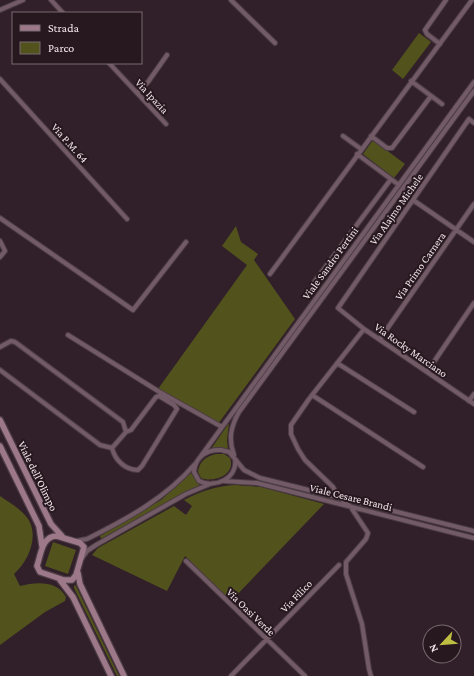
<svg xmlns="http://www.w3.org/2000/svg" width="474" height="676" font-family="'Crimson Pro',serif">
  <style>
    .green { fill: #52521d }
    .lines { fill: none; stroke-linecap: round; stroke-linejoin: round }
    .street-casing { stroke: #4c3c44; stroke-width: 6 }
    .secondary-casing { stroke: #4c3c44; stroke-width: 8 }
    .street { stroke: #725b66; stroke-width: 4 }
    .secondary { stroke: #9c7889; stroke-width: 5.5 }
    .labels { text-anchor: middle; stroke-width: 4; stroke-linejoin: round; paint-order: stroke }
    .street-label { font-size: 11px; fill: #f2e6eb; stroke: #27171f }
  </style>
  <rect width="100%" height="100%" fill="#312029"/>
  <!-- green -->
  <path class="green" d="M419 33 431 42 403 79 392 70Z
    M373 140 405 164 394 178 363 154Z
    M236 226 241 242 258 254 254 260 295 319 218 424 158 389 247 265 222 246Z
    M229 423 227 440 228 449H211Z
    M216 454H224L230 458C236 475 214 483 201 478L198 472C199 462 206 456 216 454Z
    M191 473 200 485 101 539 100 536 161 500Z
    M235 485 261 487 324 504 231 601 185 556 167 591 92 555 98 548 174 506 186 515 192 506 184 500C201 491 217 486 235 485Z
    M0 496C7 501 16 506 23 513 42 530 30 560 14 574L20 586C36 582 57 580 66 597L65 601 45 612 0 645Z
    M53 542 76 550 68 574 45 566Z
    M74 585 76 586 119 676H117L74 588Z"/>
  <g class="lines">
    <defs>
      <path id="street" d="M51 0 63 13
        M231 0 275 43
        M0 10 23 0
        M440 44 427 34 425 30 446 0
        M109 63 166 124
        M0 79 127 219
        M411 81 442 104
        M137 93 148 82 167 55
        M474 123 469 119 338 308 364 329 474 404
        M343 136 361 149
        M371 136 387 148H392L431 96
        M357 154 399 185
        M413 200 474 242
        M0 218 133 310 186 242
        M0 241 5 251 0 257
        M270 274 472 0
        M312 285 391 179
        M364 329 309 399 291 425V434L298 449 305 460 333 487 338 497 350 506 368 533 366 539 346 562V574L362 624 369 669 371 676
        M68 335 158 391 222 427
        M380 339 474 204
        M0 347 11 341 15 342 123 422 126 432 112 448 100 445 0 370
        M337 363 414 412
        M427 372 474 303
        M312 395 423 467
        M469 401 474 394
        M112 448C115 460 125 470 138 470L142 466 177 409 174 405 159 396 156 397 131 430 126 432
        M221 450 229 452 235 459C238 478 215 489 199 481L194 472C195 457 207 449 221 450Z
        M234 455C228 439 231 426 239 412L474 91
        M201 456 474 82
        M235 459 244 470 260 478 474 531
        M223 481 257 483 474 538
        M76 541 87 539C127 519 166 498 195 464
        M82 558 87 551 96 545 186 494 210 484
        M186 561 305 676
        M231 676 339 565"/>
      <path id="secondary" d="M0 420 51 524 62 536
        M0 446 39 526 42 546
        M57 536 80 543 84 547 76 575 72 580H64L40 572 37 566C41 554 42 536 57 536Z
        M78 573 80 584 124 676
        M60 580 73 597 111 676"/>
    </defs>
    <!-- street casing -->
    <use href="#street" class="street-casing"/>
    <!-- secondary casing -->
    <use href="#secondary" class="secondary-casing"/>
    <!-- street -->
    <use href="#street" class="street"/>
    <!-- secondary -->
    <use href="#secondary" class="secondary"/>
  </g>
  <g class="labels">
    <!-- street labels -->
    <g class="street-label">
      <text transform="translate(152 96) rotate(47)" y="4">Via Ipazia</text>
      <text transform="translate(70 143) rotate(48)" y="4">Via P.M. 64</text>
      <text transform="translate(396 209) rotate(-55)" y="4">Via Alajmo Michele</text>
      <text transform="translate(330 263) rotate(-54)" y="4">Viale Sandro Pertini</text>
      <text transform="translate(420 266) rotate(-55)" y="4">Via Primo Carnera</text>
      <text transform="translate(411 350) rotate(35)" y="4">Via Rocky Marciano</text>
      <text transform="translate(38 476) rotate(64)" y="4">Viale dell'Olimpo</text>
      <text transform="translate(351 497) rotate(14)" y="4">Viale Cesare Brandi</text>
      <text transform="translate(296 596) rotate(-46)" y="4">Via Filico</text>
      <text transform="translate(251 612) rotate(44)" y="4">Via Oasi Verde</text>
    </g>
  </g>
  <!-- legend -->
  <rect x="12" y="12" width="130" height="52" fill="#27171f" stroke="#786a71"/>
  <rect x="20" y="25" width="20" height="6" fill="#9c7889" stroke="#786a71"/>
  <text x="48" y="32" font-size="12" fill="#f2e6eb">Strada</text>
  <rect x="20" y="42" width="20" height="12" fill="#52521d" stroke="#786a71"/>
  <text x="48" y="52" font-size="12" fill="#f2e6eb">Parco</text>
  <!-- north arrow -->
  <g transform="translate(442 644) rotate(244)"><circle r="19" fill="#27171f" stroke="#786a71"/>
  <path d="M0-3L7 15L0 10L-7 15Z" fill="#bebf42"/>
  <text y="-6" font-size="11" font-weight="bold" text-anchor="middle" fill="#f2e6eb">N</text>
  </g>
</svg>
